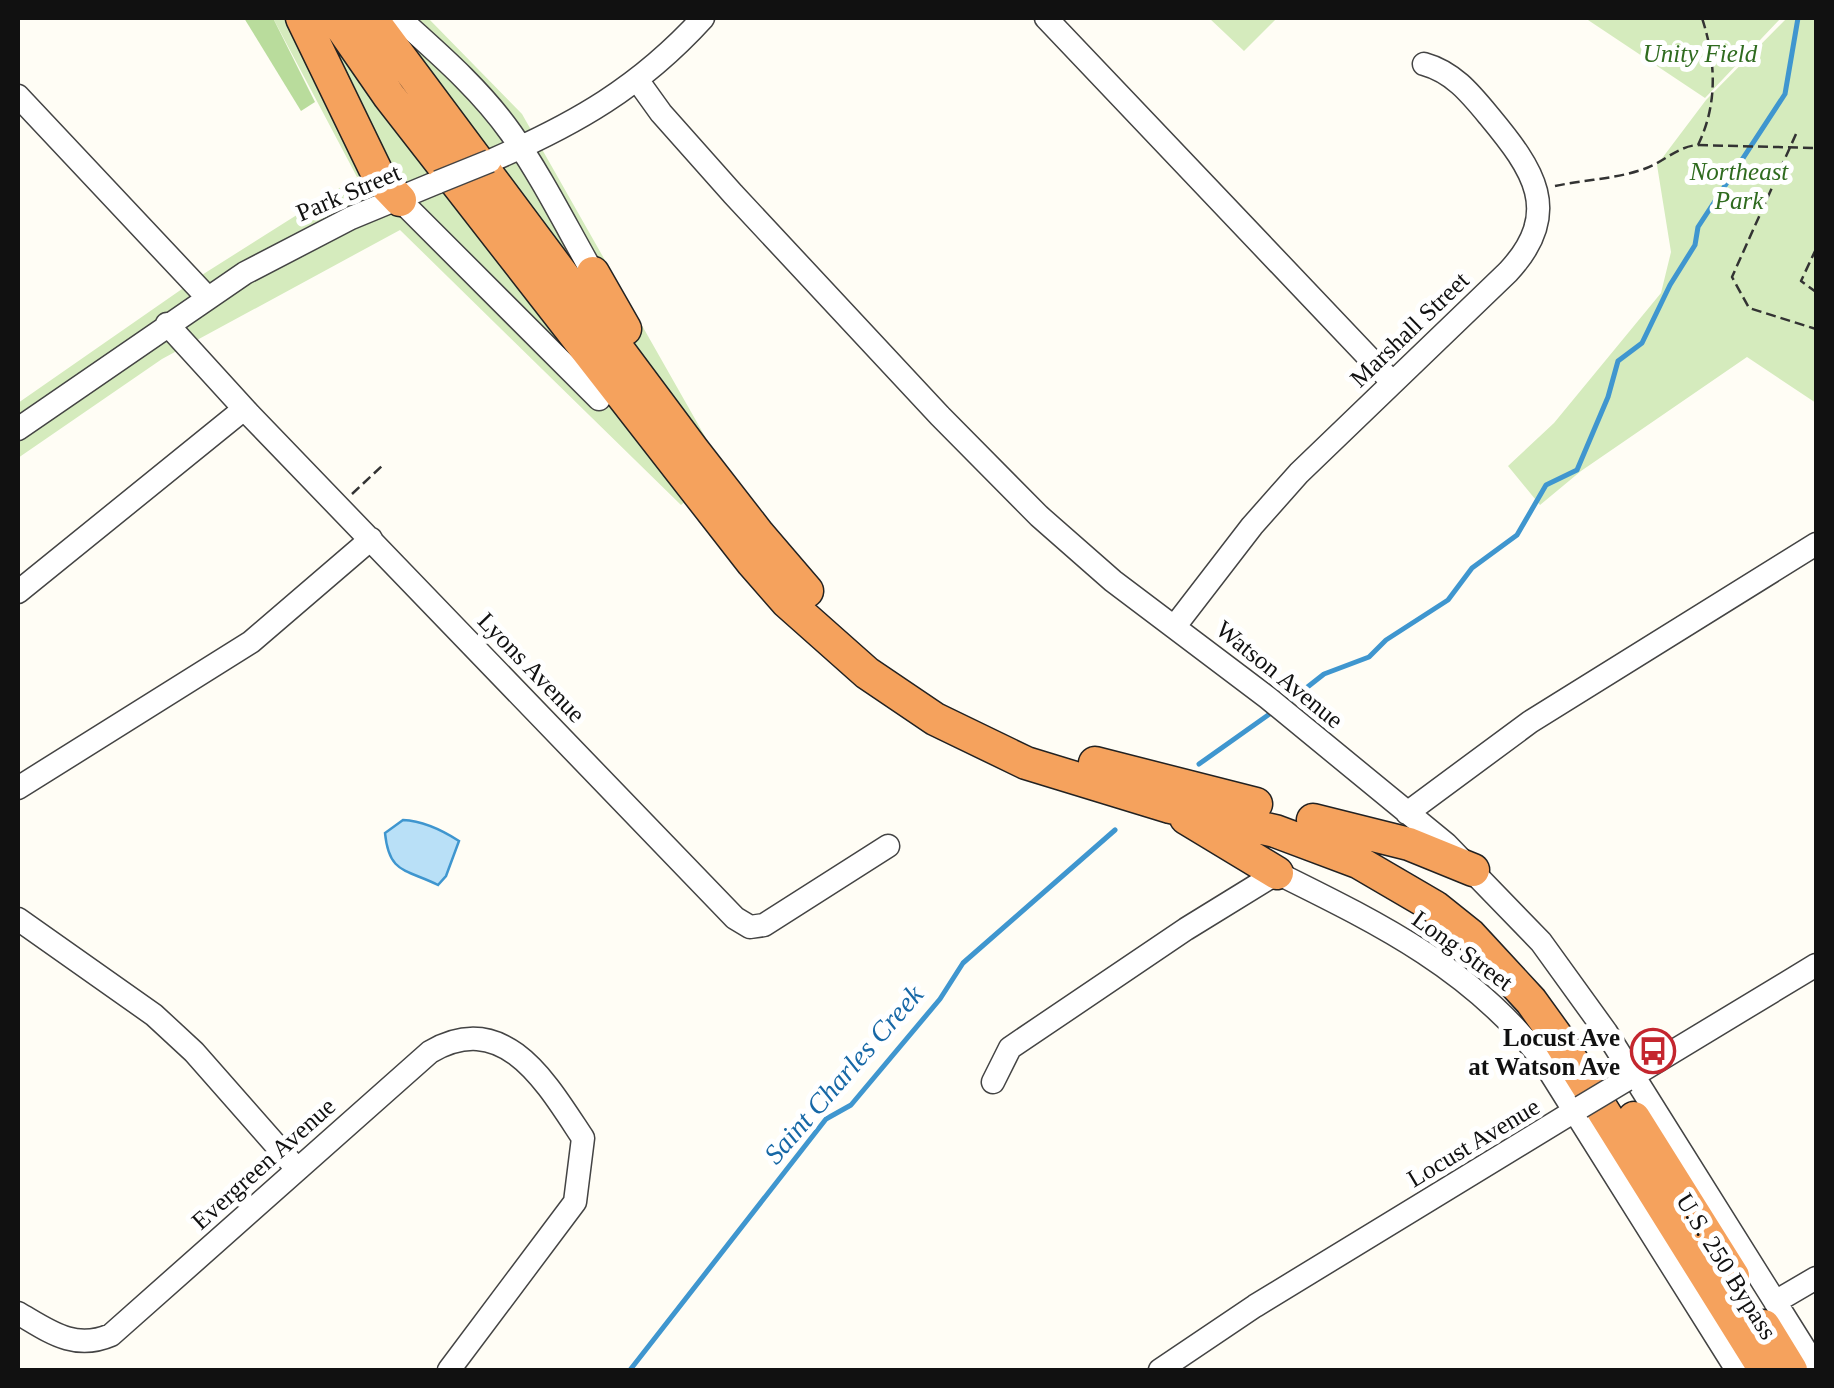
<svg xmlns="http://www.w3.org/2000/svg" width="1834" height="1388" font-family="Georgia,serif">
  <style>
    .green { fill: #d5ebbd }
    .forest { fill: #b9dc9c }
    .water { fill: #b9e0f7; stroke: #3f96cf; stroke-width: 2.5 }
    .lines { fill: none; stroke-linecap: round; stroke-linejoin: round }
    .stream { stroke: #3f96cf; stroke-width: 5 }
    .minor-casing { stroke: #444; stroke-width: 25 }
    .highway-casing { stroke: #222; stroke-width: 35 }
    .path { stroke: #333; stroke-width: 2.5; stroke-dasharray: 10 5; stroke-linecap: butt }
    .minor { stroke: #fff; stroke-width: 22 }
    .highway { stroke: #f5a25d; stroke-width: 32 }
    .minor-bridge-casing { stroke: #444; stroke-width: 25; stroke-linecap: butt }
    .path-bridge { stroke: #333; stroke-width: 2.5; stroke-dasharray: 10 5; stroke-linecap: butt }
    .minor-bridge { stroke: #fff; stroke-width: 22 }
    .labels { text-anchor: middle; stroke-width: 10; stroke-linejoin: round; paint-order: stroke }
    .park-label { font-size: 25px; font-style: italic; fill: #2f6b1f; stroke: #fff }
    .street-label { font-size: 25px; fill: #111; stroke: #fff }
    .poi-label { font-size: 25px; font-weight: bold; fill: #111; stroke: #fff; text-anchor: end }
    .water-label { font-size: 28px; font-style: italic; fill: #1768a6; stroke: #fff }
  </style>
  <rect width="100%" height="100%" fill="#fffdf5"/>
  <!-- green -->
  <path class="green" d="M273 18H428L522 114 724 470 681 505 400 230 162 359 18 458V403L205 273 357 177Z
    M1209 18H1277L1244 51Z
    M1585 18H1781L1705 98Z
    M1787 18H1816V403L1747 357 1581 471 1540 505 1508 466 1554 423 1661 293 1671 252 1657 165 1706 100Z"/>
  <!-- forest -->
  <path class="forest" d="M244 18H273L315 102 301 111Z"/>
  <!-- water -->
  <path class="water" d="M403 820C424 821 442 830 459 841L446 876 438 885C406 869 389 874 385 833Z"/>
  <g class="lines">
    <!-- stream -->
    <path class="stream" d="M1291 700 1324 674 1369 657 1386 640 1448 600 1472 568 1517 535 1546 485 1577 470 1608 397 1618 361 1642 343 1670 285 1695 245 1698 227 1785 94 1798 18
      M1199 764 1271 713
      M630 1370 826 1119 851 1105 940 999 963 963 1115 830"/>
    <defs>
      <path id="minor" d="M399 18C439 54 480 89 511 133 542 177 566 226 593 273
        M1046 18 1392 382
        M638 81 661 113 733 194 940 416 1039 516 1113 581 1268 698 1446 844 1541 942 1606 1032 1816 1367
        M18 96 207 297
        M490 161C576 124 640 87 703 18
        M400 200 599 399
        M167 324 250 415 735 918 750 927 764 925 888 846
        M18 429 245 273 351 218 438 182
        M18 592 244 409
        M1175 626 1252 526 1299 473 1508 272C1564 212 1533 169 1489 116 1470 93 1453 72 1424 64
        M18 788 251 642 371 539
        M1407 813 1530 722 1816 544
        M18 919 154 1015 194 1052 297 1169
        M1626 1080 1816 965
        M993 1082 1010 1048 1186 929 1277 873C1378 923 1473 969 1543 1061L1737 1370
        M1775 1302 1816 1278
        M18 1313C49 1331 74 1351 111 1335L430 1052C505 1008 547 1084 583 1138L575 1202 449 1370
        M1160 1370 1255 1306 1581 1107"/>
      <path id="highway" d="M302 18 380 179 400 200
        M335 18 389 96 752 562 787 602 867 673 935 719 1026 763 1170 807 1275 831 1358 862 1435 907 1470 935 1531 1001 1557 1037 1765 1370
        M371 18 693 450 759 535 807 591
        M593 273 625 329
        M1095 763 1256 804
        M1186 818 1277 873
        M1313 820 1409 844 1473 870
        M1634 1118 1733 1276
        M1764 1326 1791 1370"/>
    </defs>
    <!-- minor casing -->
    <use href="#minor" class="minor-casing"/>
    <!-- highway casing -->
    <use href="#highway" class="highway-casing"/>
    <!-- path -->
    <path class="path" d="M1796 134 1732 277 1749 308 1816 329
      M1555 186C1583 180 1614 179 1641 170 1662 164 1677 146 1698 145 1718 104 1716 61 1702 18
      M1816 249 1801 281 1816 292
      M352 494 383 465"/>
    <!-- minor -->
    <use href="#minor" class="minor"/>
    <!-- highway -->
    <use href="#highway" class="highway"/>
    <defs>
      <path id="minor-bridge" d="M438 182 490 161
        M1581 1107 1626 1080"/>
    </defs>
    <!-- minor-bridge casing -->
    <use href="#minor-bridge" class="minor-bridge-casing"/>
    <!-- path-bridge -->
    <path class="path-bridge" d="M1698 145 1816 148"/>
    <!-- minor-bridge -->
    <use href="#minor-bridge" class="minor-bridge"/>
  </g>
  <!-- icons -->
  <defs>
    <symbol id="bus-ring" viewBox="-11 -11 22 22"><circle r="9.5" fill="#fff" stroke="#c4262e" stroke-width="1.5"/><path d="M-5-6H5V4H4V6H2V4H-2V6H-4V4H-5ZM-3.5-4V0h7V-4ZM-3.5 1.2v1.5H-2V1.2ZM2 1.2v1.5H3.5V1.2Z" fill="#c4262e"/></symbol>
  </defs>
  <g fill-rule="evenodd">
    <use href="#bus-ring" x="1628" y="1026" width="50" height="50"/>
  </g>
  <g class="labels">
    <!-- park labels -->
    <g class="park-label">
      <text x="1700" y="62">Unity Field</text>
      <text x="1739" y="180">Northeast<tspan x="1739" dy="29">Park</tspan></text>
    </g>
    <!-- street labels -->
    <g class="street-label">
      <text transform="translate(348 192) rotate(-23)" y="9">Park Street</text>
      <text transform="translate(1409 329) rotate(-44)" y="9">Marshall Street</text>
      <text transform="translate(532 667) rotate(46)" y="9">Lyons Avenue</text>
      <text transform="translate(1280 674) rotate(39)" y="9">Watson Avenue</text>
      <text transform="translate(1463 950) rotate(36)" y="9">Long Street</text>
      <text transform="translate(1473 1142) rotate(-31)" y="9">Locust Avenue</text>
      <text transform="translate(263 1163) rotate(-42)" y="9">Evergreen Avenue</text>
      <text transform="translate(1727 1266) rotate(58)" y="9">U.S. 250 Bypass</text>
    </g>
    <!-- poi labels -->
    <g class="poi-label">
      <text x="1620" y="1046">Locust Ave<tspan x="1620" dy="29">at Watson Ave</tspan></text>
    </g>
    <!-- water labels -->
    <g class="water-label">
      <text transform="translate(843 1074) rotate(-49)" y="10">Saint Charles Creek</text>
    </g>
  </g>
  <!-- border -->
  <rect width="1834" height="1388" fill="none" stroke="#111111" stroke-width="40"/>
</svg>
